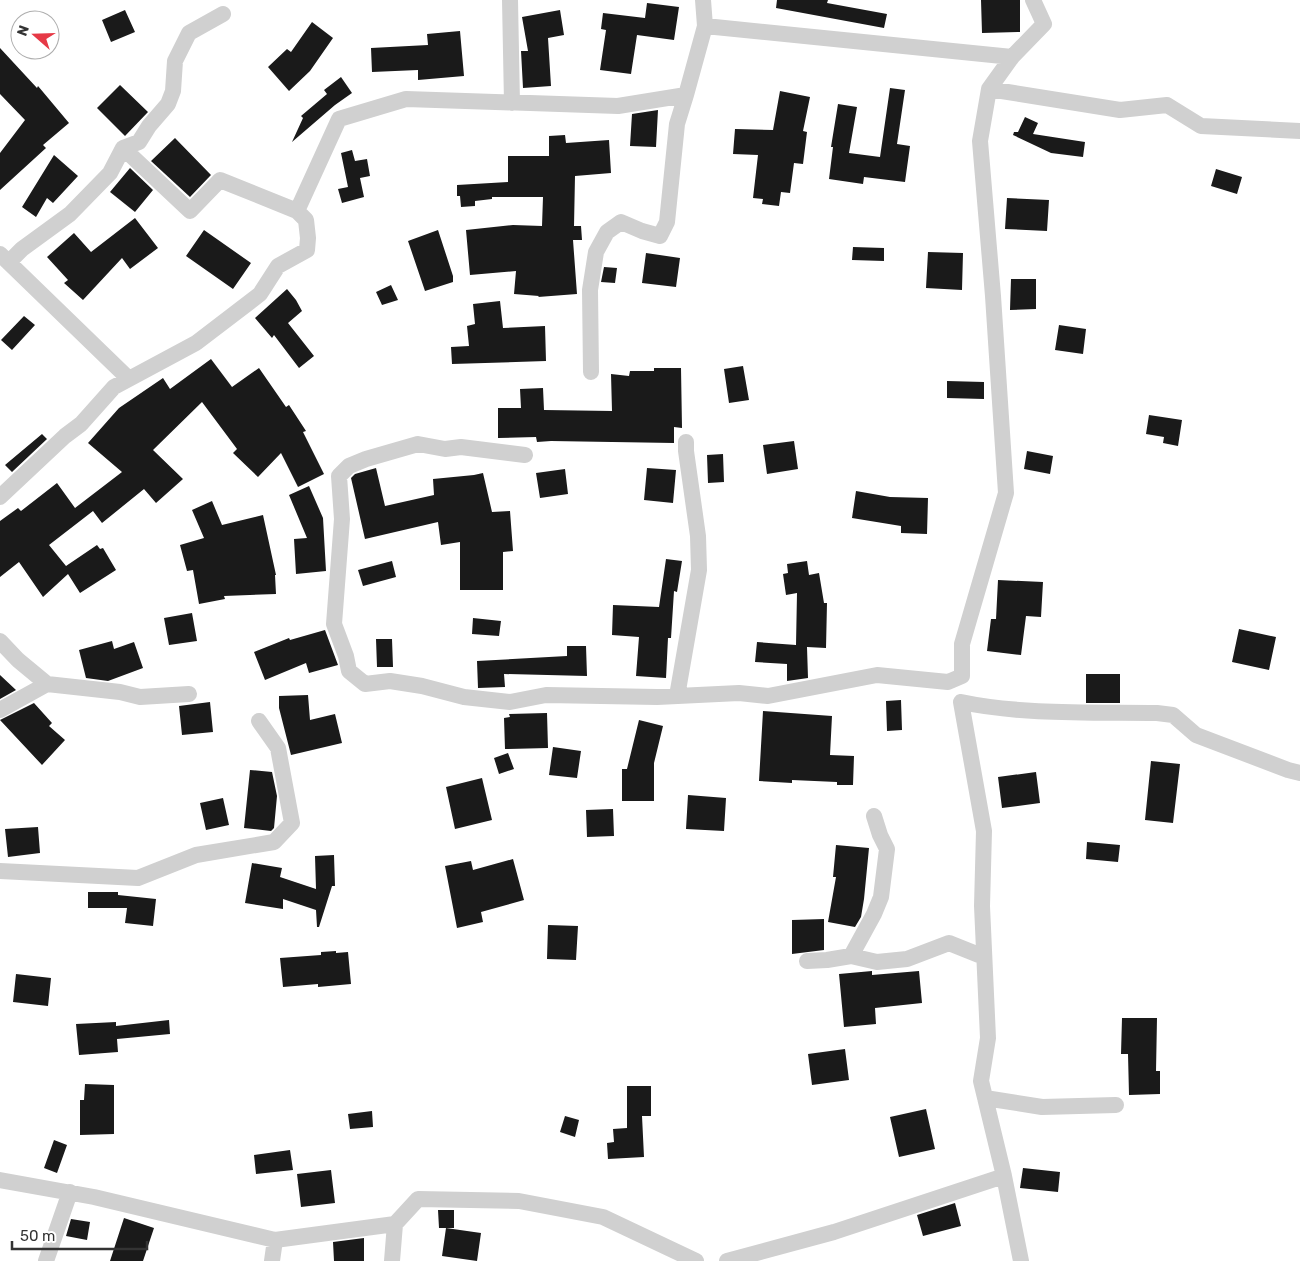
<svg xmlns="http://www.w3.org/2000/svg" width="1300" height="1261" font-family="Rubik,sans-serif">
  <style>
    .building { fill: #1a1a1a }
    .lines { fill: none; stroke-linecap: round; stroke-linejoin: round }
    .street { stroke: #d0d0d0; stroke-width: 16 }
  </style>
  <rect width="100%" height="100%" fill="#fff"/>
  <!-- building -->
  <path class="building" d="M777 0H828L827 3 887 14 884 28 776 8Z
    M981 0H1020V32L982 33Z
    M647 3 679 7 674 40 637 35 631 74 600 70 606 30 601 29 603 13 645 18Z
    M125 10 135 32 111 42 102 20Z
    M560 10 564 35 548 38 551 86 523 88 521 51H528L522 17Z
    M312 22 333 38 310 71 289 91 268 67 287 49 291 52Z
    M460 31 464 76 418 80V70L372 72 371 48 428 45 427 34Z
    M0 48 37 88 38 86 69 123 43 145 46 148 0 190V153L25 120 0 94Z
    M341 77 352 93 335 105 292 142 303 118 301 116 327 94 324 90Z
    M120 85 148 112 125 136 97 108Z
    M890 88 905 90 897 144 910 146 905 182 864 177 863 184 829 179 833 147H831L838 104 857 107 849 153 880 157Z
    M780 91 810 97 803 131 807 132 803 164 794 163 790 193 781 192 779 206 762 204 763 199 753 198 758 155 733 154 735 129 773 130Z
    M658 110 656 147 630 146 632 114Z
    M1025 117 1038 123 1033 134 1085 142 1083 157 1051 153 1013 135 1014 132H1018Z
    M565 135 566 143 609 140 611 173 575 176 574 226H581L582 240H573L577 294 538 297 539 296 514 294 516 271 470 275 466 230 513 225 542 226 543 197H492V199L475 201V206L461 207 460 196H457V185L508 182V156H549V136Z
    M175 138 211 175 190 197 151 161Z
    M352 150 355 161 367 159 370 176 360 178 364 197 342 203 338 189 348 187 341 153Z
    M54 155 78 176 53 203 47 198 36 217 22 207Z
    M130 168 153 190 135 212 110 192Z
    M1216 169 1242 177 1237 194 1211 186Z
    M1007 198 1049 200 1047 231 1005 229Z
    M135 218 158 248 130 269 122 258 83 300 64 283 68 280 47 257 74 233 91 252Z
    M204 230 251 263 233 289 186 256Z
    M438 230 453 276V282L425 291 408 241Z
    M853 247 884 248V261L852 260Z
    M928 252 963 253 962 290 926 288Z
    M646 253 680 258 676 287 642 283Z
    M604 267 617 268 615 283 601 282Z
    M1011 279H1036V309L1010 310Z
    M391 285 398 300 382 305 376 292Z
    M287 289 296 300 302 311 288 323 314 356 299 368 274 335 272 338 255 318Z
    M500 301 503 328 545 326 546 361 452 364 451 347 469 346 467 326 475 324 473 304Z
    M24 316 35 325 12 350 1 340Z
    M1059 325 1086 329 1083 354 1055 350Z
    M211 359 232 387 259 368 286 407 289 405 306 431 303 432 324 474 298 487 281 453 258 477 233 453 237 449 202 402 153 450 183 479 156 503 144 489 102 523 93 511 49 545 66 566 97 545 100 549 103 548 116 570 80 593 68 574 43 597 19 562 0 577V521L18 508 21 511 57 483 75 508 122 472 88 443 119 408 163 378 170 389Z
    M743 366 749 400 729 403 724 369Z
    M654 368H681L682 428 674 427V443L551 441 537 442 536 437 498 438V408H521L520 389 543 388 544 410 612 411 611 374 629 376 630 371H654Z
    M947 381 984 382V399L947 398Z
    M1149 415 1182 420 1178 446 1163 443 1164 437 1146 434Z
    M42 434 47 439 12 472 5 465Z
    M794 441 798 469 767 474 763 445Z
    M1027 451 1053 456 1050 474 1024 469Z
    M723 454 724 482 708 483 707 455Z
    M376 468 385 506 434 495 433 479 474 475 483 473 492 512 510 511 513 551 503 552V590H460V542L441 545 438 522 365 539 351 478 355 474Z
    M647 468 676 470 673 503 644 500Z
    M565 469 568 494 540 498 536 473Z
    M309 486 323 518 326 571 296 574 294 539 307 538 289 495Z
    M856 491 890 497 928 498 927 534 901 533V526L852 518Z
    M212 501 222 525 263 515 276 575H275L276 594 224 596 225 599 199 604 193 570 187 571 180 545 204 538 192 510Z
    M666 559 682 561 677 592 674 591 671 638H668L666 678 636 676 639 637 612 635 613 605 659 607Z
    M392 561 396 577 363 586 358 570Z
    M807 561 809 575 819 573 824 603H827L826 648 807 647 808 678 787 681V664L755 662 757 642 796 645 797 593 786 595 783 574 788 573 787 564Z
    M998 580 1043 582 1041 617 1026 616 1021 655 987 651 991 619H996Z
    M192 613 197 641 169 645 164 618Z
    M473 618 501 621 499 636 472 634Z
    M1239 629 1276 637 1269 670 1232 662Z
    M325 630 338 665 309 673 306 663 265 680 254 652 289 638 290 640Z
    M376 639H392L393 667H377Z
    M112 641 114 649 134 642 143 668 108 681 86 678 79 650Z
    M567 646H586L587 676 504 674 505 687 478 688 477 661 567 656Z
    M1086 674H1120V703H1086Z
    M0 675 16 690 0 699Z
    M308 695 310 720 335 714 342 743 291 755 279 708V696Z
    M901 700 902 730 887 731 886 701Z
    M210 702 213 732 182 735 179 706Z
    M34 703 52 723 49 726 65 740 42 765 0 720Z
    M763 711 832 716 830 755 854 756 853 785H837V782L792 780V783L759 781Z
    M547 713 548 748 505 749 504 718 510 717 509 714Z
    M639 720 663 726 654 763V801H622V769H627Z
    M553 747 581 751 577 778 549 775Z
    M508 753 514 769 499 774 494 758Z
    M1151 761 1180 764 1173 823 1145 820Z
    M250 770 272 772 277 796 274 828 271 831 244 828Z
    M1036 772 1040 803 1002 808 998 777Z
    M482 778 492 820 455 829 446 787Z
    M688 795 726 798 724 831 686 829Z
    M223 798 229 825 206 830 200 803Z
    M613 809 614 836 587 837 586 810Z
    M38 827 40 853 8 857 5 829Z
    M1087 842 1120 845 1118 862 1086 859Z
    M836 845 869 848 864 899 861 917 855 927 828 922 836 877H833Z
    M334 855 335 886H332L319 927H317L316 910 283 899V909L245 903 252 863 282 868 280 877 316 889 315 856Z
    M513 859 524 900 481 912 483 922 457 928 445 866 471 861 473 870Z
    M88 892H118V895L156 899 153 926 125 923 127 908H88Z
    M824 919V950L792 954V920Z
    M548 925 578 926 576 960 547 959Z
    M336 951V953L348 952 351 984 318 987V984L283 987 280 958 321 955V952Z
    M872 971V975L919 971 922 1003 875 1008 876 1024 844 1027 839 974Z
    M16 974 51 978 48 1006 13 1002Z
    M1122 1018H1157L1156 1071H1160V1094L1129 1095 1128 1054H1121Z
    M169 1020 170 1034 117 1039 118 1052 79 1055 76 1024 116 1022V1026Z
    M845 1049 849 1080 812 1085 808 1054Z
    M85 1084 114 1085V1134L80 1135V1100H84Z
    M627 1086H651V1116H642L644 1157 608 1159 607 1143 614 1142 613 1129 627 1128Z
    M926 1109 935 1149 899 1157 890 1117Z
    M372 1111 373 1127 350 1129 348 1114Z
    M565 1116 579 1120 575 1137 560 1132Z
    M54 1140 67 1145 57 1173 44 1168Z
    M290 1150 293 1170 256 1174 254 1155Z
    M1023 1168 1060 1172 1058 1192 1020 1188Z
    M331 1170 335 1203 301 1207 297 1174Z
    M955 1203 961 1226 923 1236 917 1215Z
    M438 1210H454V1228H439Z
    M124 1218 154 1228 143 1261H110Z
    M71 1219 90 1222 87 1240 66 1236Z
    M446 1228 481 1233 477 1261 442 1256Z
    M364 1238V1261H334L333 1242Z"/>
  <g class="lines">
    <!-- street -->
    <path class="street" d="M510 0 512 103
      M703 0 705 26
      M989 89 1120 110 1167 105 1201 126 1300 131
      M297 211 339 119 406 99 618 106 686 95 705 26 1012 57
      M0 254 129 379
      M9 262 22 249 70 214 110 173 123 148 139 142 149 126 168 104 173 91 175 61 189 33 223 14
      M591 372 590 290 596 252 607 232 621 222 642 231 660 236 667 222 677 124 686 95
      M525 455 461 447 445 449 418 444 366 459 349 466 339 476 342 519 334 624 346 656 349 671 365 684 390 681 422 686 464 697 510 702 546 695 657 697 739 693 768 696 877 675 948 682 962 676V644L1006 493 993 296 980 141 989 89 1012 57 1044 24 1033 0
      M0 497 65 436 81 424 114 387 196 343 260 294 278 266 307 250 308 238 306 220 297 211 220 180 190 211 123 148
      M0 641 18 660 47 684
      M677 696 699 570 698 536 686 451V442
      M0 710 47 684 120 692 140 697 189 694
      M0 871 138 878 196 855 274 842 292 823 278 748 259 721
      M851 956 874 914 881 897 887 849 880 835 874 816
      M807 961 827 960 851 956 877 962 907 959 949 943 984 957
      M985 1098 1042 1107 1116 1105
      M0 1180 94 1197 275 1240 395 1224 418 1199 519 1201 603 1217 696 1261
      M46 1261 70 1192
      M272 1261 275 1240
      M392 1261 395 1224
      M727 1261 834 1232 1004 1176
      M1021 1261 1004 1176 981 1081 988 1038 982 906 984 831 961 702C1022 715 1095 712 1157 713L1173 715 1196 735 1288 770 1300 773"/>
  </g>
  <!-- north arrow -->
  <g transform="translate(35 35) rotate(290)"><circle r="24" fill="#ffffff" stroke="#adadad"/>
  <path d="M0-4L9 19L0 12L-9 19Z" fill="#e63946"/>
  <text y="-8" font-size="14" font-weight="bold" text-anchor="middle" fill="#333333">N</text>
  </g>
  <!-- scale -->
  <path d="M12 1241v8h135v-8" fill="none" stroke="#333333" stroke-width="2.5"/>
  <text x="20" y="1241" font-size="15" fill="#333333" stroke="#ffffff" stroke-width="4" paint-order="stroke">50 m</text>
</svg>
